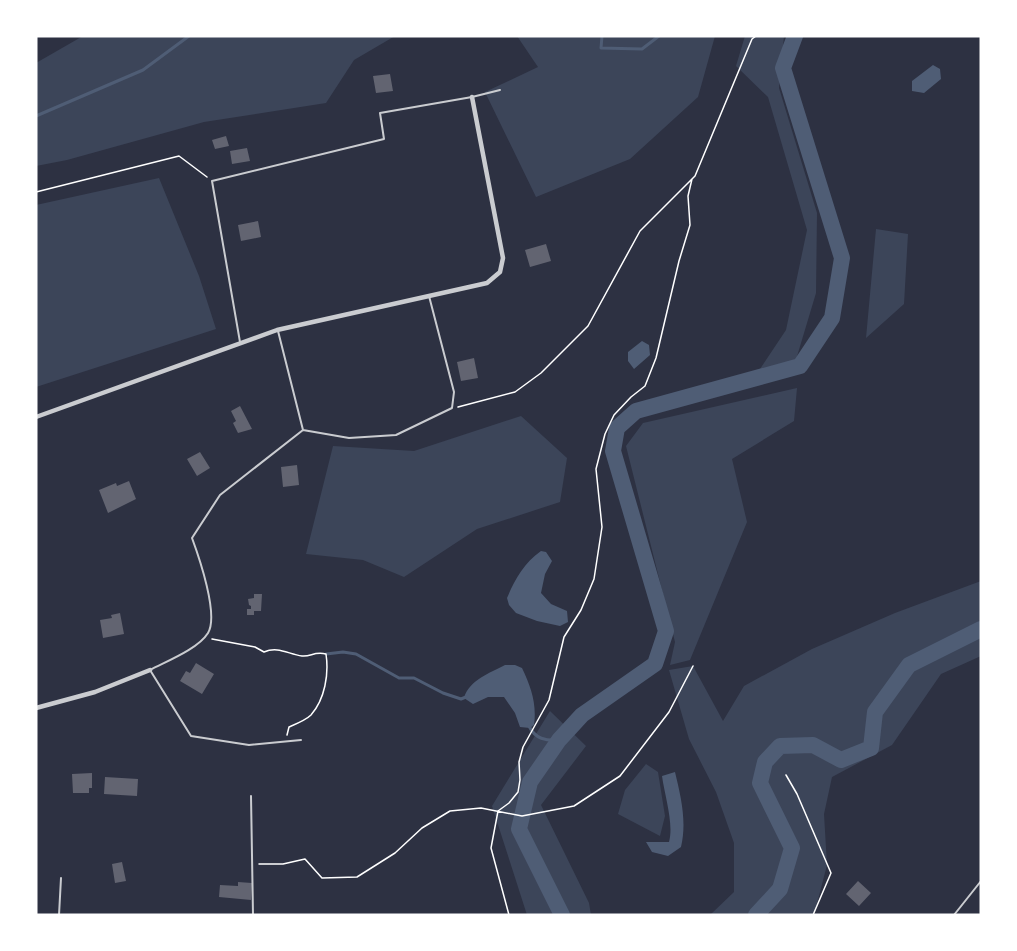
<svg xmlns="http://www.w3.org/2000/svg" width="1017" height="951" font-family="Commissioner,sans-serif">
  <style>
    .green { fill: #3c4559 }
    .water { fill: #4f5d75 }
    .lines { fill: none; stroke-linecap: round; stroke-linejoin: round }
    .stream { stroke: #4f5d75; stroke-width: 3 }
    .river { stroke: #4f5d75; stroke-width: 16 }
    .building { fill: #626471 }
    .path { stroke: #fff; stroke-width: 1.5 }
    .service { stroke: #caccd0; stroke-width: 2 }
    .minor { stroke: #caccd0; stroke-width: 4.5 }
  </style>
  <rect width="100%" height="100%" fill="#2d3142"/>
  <!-- green -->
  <path class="green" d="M83 36H395L354 60 326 103 204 122 67 160 36 166V63Z
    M517 36H715L698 97 630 159 536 197 485 92 538 67Z
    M745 36H784L779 88 817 213 816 293 795 363 760 369 786 330 807 230 768 97 736 66Z
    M159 178 199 276 216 329 36 387V205Z
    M876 229 908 234 904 304 866 338Z
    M797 388 794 421 732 459 747 522 690 660 670 665 675 642 626 446 643 423Z
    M521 416 567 458 560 502 477 529 404 577 363 560 306 554 333 446 414 451Z
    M981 581V656L941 674 892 745 832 777 824 814 827 865 814 915H710L734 892V843L716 792 689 739 669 670 693 666 723 721 744 686 812 649 895 613Z
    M550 711 586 746 541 805 589 903 591 915H527L492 806Z
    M646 764 658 772 665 816 660 836 618 814 625 790Z"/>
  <!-- water -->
  <path class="water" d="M933 65 940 69 941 79 924 93 912 91V81Z
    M642 341 649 345 650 355 634 369 628 361V352Z
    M541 551 546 552 552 561 545 574 541 593 551 604 567 611 568 622 560 626 537 621 516 613 509 605 507 598C515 579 524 563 541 551Z
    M505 665H515L522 668C531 687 537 704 534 725L530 728 520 727 515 713 504 697H488L473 704 464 698C469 680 490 673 505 665Z
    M675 772C681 797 687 822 681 847L668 856 652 852 646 842H669C674 824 665 797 662 776Z"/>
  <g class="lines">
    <!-- stream -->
    <path class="stream" d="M602 36 601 48 642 49 659 36
      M36 116 143 70 189 36
      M326 654 343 652 356 654 399 678H414L443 693 461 699 466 697
      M529 726C535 739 546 741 559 740"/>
    <!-- river -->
    <path class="river" d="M562 915 519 829 530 782 559 740 582 715 655 664 666 631 613 451 617 428 636 411 800 366 832 318 842 258 783 68 795 36
      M756 915 780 889 792 848 760 783 765 762 780 746 813 745 841 760 871 748 875 712 909 665 981 629"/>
  </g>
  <!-- building -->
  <path class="building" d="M390 74 393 91 376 93 373 76Z
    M226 136 229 146 215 149 212 140Z
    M247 148 250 161 232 164 230 151Z
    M258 221 261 237 241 241 238 225Z
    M546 244 551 261 530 267 525 250Z
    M474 358 478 378 461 381 457 362Z
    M240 406 252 429 238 433 233 423 236 421 231 411Z
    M200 452 210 468 197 476 187 459Z
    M297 465 299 485 283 487 281 467Z
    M129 481 136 499 108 513 99 490 116 483 117 486Z
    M254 594H262L261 611H254V615H247V609H251V606L249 605 248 599 254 598Z
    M120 613 124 634 103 638 100 620 112 618 111 615Z
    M196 663 214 674 202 694 180 681 186 671 190 673Z
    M92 773V788H89V793H73L72 774Z
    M105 777 138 779 137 796 104 794Z
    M122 862 126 881 115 883 112 864Z
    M858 881 871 893 859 906 846 894Z
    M238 882 252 883 251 900 219 897 220 885 238 886Z"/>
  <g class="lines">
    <!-- path -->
    <path class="path" d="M36 192 179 156 207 177
      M458 407 515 392 541 373 588 326 640 231 695 176 752 39 756 36
      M212 639 255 647 264 652C278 646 288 654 302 656 311 657 314 651 326 654 329 674 325 699 311 715 306 720 296 724 289 727L287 735
      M786 775 797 794 831 873 813 915
      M259 864H283L305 859 322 878 357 877 395 853 422 828 450 811 481 808 522 816 574 806 620 776 669 712 693 666
      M509 915 491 848 498 811 509 803 518 792 520 780 519 762 523 747 549 700 564 637 581 610 594 579 602 527 596 469 605 434 614 415 631 397 645 386 656 358 679 261 690 225 688 196 692 179"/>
    <!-- service -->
    <path class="service" d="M278 331 303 430
      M240 342 212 181 384 139 380 113 472 97 500 90
      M301 740 249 745 191 736 150 670C167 661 198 649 208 633 219 615 199 557 192 538L220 495 303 430 349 438 396 435 452 408 454 392 429 296
      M251 796 253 915
      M59 915 61 878
      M954 915 981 881"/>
    <!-- minor -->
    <path class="minor" d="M36 417 277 330 487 283 500 272 503 258 472 97
      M36 708 95 692 150 670"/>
  </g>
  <!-- border -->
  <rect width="1017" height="951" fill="none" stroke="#ffffff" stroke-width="75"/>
</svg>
